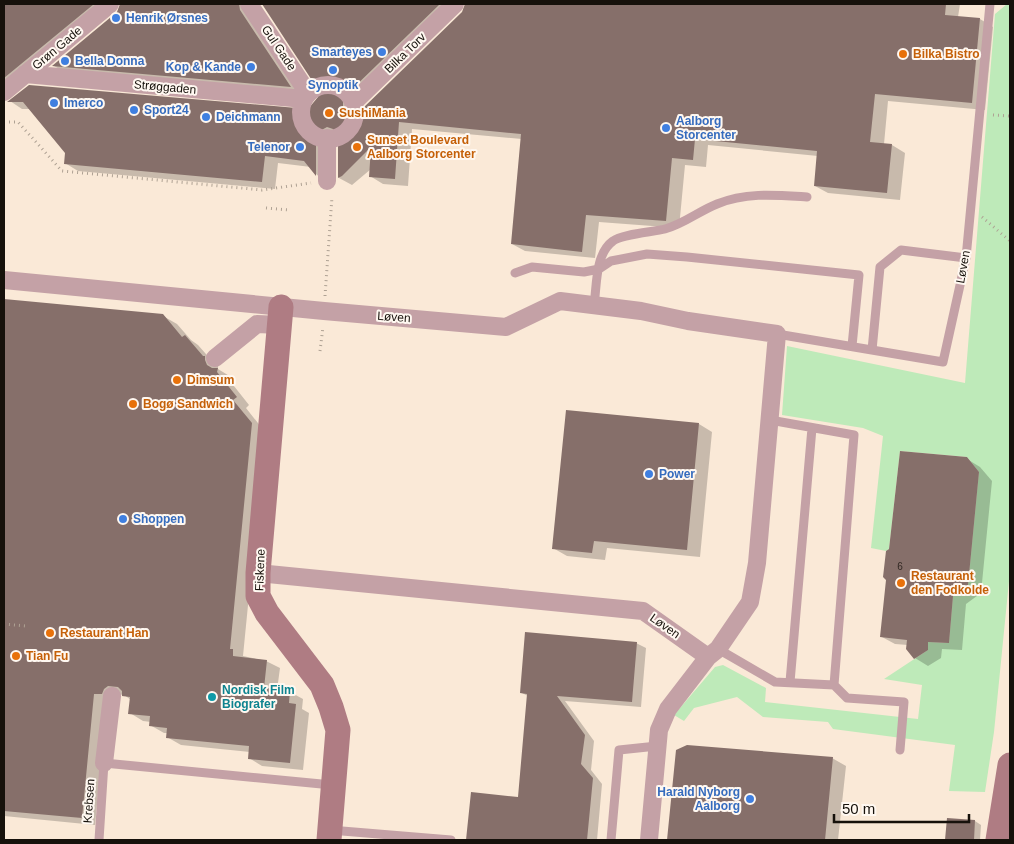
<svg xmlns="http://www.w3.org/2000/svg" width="1014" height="844" font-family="Helvetica,sans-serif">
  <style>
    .green { fill: #beeab9 }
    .shadow { fill: #0003 }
    .building { fill: #866f6a }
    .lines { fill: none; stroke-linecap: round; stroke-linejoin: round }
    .path { stroke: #aea193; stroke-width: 3; stroke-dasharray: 1 4; stroke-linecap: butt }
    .lane { stroke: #c4a1a6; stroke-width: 9 }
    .street { stroke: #c4a1a6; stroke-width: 18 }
    .secondary { stroke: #af7c83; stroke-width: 25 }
    .shop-dot { fill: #3f7fe0; stroke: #fff8f1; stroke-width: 2 }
    .food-dot { fill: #e8710a; stroke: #fff8f1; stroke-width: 2 }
    .culture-dot { fill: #0f9aa8; stroke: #fff8f1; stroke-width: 2 }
    .labels { text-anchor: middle; stroke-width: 4; stroke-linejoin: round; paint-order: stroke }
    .number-label { font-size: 10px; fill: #322823 }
    .shop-label { font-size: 12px; font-weight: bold; fill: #366cbe; stroke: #fff8f1; text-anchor: start }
    .street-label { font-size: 12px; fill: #16110b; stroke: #fff8f1 }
    .food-label { font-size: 12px; font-weight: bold; fill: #c56008; stroke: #fff8f1; text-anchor: start }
    .culture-label { font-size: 12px; font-weight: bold; fill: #0d838f; stroke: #fff8f1; text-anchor: start }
  </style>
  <rect width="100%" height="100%" fill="#fae9d7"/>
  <!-- green -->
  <path class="green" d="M1007 4H1010V571L994 732 985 792 949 791 955 745 833 729 828 722 763 717 737 697 694 708 684 721 674 715 715 667 723 665 766 688 765 702 918 719 922 685 884 679 928 650V642L949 643 953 596 968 585 979 472 967 457 900 451 889 549 886 551 871 548 883 436 863 428 782 415 787 346 965 383 995 14Z"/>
  <!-- shadow -->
  <path class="shadow" d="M4 4H116L4 90Z
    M121 4H255L303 94 67 73 54 66 118 13 121 7Z
    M263 4H461L356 107V115L361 112 463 12 467 7 466 4H960L958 17 980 19 993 27 985 110 888 101 884 144 892 145 905 153 900 200 828 193 815 186 818 156 708 145 706 167 685 165 679 228 599 222 595 258 525 251 512 244 522 139 412 129 408 186 383 184 370 176 371 169 352 185 339 178 338 136 331 140 329 182 317 175 311 167 278 163 275 189 78 171 65 163 67 152 30 109H22L10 101 310 110 319 98 318 87Z
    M4 300 163 316 177 324 191 340 198 345 213 362 218 364V369L231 377 230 381 249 405 246 408 265 432 243 656 266 661 280 668 277 690 290 692 303 699 302 709 309 713 303 770 262 766 249 758 250 752 181 745 167 737 168 733H164L150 725 151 722 143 721 130 713 131 700 123 694 107 701 95 825 4 816Z
    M699 424 712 432 700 557 607 548 605 560 567 556 553 548Z
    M967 459 980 467 992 481 981 593 966 604 962 650 942 649 941 658 928 666 915 658 908 645 895 644 882 637 890 550Z
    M636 643 646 648 641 707 565 701 594 741 591 770 602 784 597 840H467L473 794 519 798 528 696 522 693Z
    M678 751 832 758 846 766 838 840H668Z
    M948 819 975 821 981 825 980 840H946Z"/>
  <!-- building -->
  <path class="building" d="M4 4H94L4 78Z
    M120 4H239L240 10 291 87 52 66 117 12Z
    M262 4H440L346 95 343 101V106L346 111 351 113H356L360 111 462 12 465 4H946L945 15 980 18 972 103 875 94 870 142 892 144 887 193 814 186 817 151 695 139 693 160 672 158 666 221 586 215 582 252 511 244 521 134 399 122 395 179 369 177 371 147 342 176 338 178V138L333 129 327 127 318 132 316 138V176L304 161 265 156 262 182 64 164 65 153 23 102H7L29 85 308 109 318 97 317 88Z
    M4 299 163 314 182 337 185 335 203 356H205V360L207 365 212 368H218L217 372 237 397 233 400 252 423 230 649H233V656L267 660 264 688 290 690 289 703 296 704 290 763 248 759 249 746 166 738 167 728 149 726 150 716 128 714 130 697 122 696V691L118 687 108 686 104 689 102 694H94L82 818 4 811Z
    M566 410 699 423 687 550 594 541 592 553 552 549Z
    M900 451 967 457 979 472 968 585 953 596 949 643 928 642V650L914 659 906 649 907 640 880 637 886 580 883 577 886 551 889 549Z
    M525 632 637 642 632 702 557 696 585 735 581 764 593 778 587 840H466L471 792 518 797 527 694 520 693Z
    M687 745 833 757 825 840H667L676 750Z
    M947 818 975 820 974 840H945Z"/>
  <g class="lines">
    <!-- path -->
    <path class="path" d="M993 115 1010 116
      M4 122H18L62 171 262 190 311 183
      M266 208 289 210
      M982 217 1010 241
      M325 296 332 197
      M320 351 323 327
      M4 624 26 626"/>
    <!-- lane -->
    <path class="lane" d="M515 273 532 267 584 272 599 269 611 261 647 254 687 257 859 275 852 346
      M594 305C597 285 595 254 613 241 622 234 653 232 665 229 684 224 699 211 717 204 746 192 776 195 807 197
      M777 334 943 362 966 258 990 4
      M872 350 880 267 901 250 966 258
      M718 649 775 682 834 685 854 435 770 420
      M790 682 812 428
      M834 685 847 698 904 702 900 750
      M330 830 451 840
      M99 840 104 763 332 785
      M611 840 619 750 657 746"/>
    <!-- street -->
    <path class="street" d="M249 4 308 93
      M25 74 304 99
      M301 112a27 27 0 1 1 54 0a27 27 0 1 1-54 0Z
      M4 92 110 4
      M353 103 455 4
      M327 138V181
      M4 280 324 311 506 327 560 301 641 311 688 321 777 334 757 563 750 602 718 649 708 657 668 709 659 730 649 840
      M215 358 257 324 280 325
      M258 573 643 611 708 657
      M104 763 112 696"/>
    <!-- secondary -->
    <path class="secondary" d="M281 307 258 573V596L267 613 322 685 331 707 338 730 329 840
      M998 840 1010 765"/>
  </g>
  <!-- markers -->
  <g class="shop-dot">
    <circle cx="116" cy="18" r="5"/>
    <circle cx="382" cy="52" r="5"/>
    <circle cx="65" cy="61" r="5"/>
    <circle cx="251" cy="67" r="5"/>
    <circle cx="333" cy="70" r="5"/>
    <circle cx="54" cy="103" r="5"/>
    <circle cx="134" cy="110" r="5"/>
    <circle cx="206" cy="117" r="5"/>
    <circle cx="666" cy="128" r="5"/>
    <circle cx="300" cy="147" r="5"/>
    <circle cx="649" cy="474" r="5"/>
    <circle cx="123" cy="519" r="5"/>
    <circle cx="750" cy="799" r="5"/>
  </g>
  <g class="food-dot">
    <circle cx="903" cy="54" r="5"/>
    <circle cx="329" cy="113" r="5"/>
    <circle cx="357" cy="147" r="5"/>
    <circle cx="177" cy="380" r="5"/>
    <circle cx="133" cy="404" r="5"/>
    <circle cx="901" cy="583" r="5"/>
    <circle cx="50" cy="633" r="5"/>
    <circle cx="16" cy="656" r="5"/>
  </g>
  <circle class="culture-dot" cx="212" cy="697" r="5"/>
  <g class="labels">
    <!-- number labels -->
    <g class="number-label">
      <text x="900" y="570">6</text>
    </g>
    <!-- shop labels -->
    <g class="shop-label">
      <text x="126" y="22">Henrik Ørsnes</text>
      <text x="372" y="56" text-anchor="end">Smarteyes</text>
      <text x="75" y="65">Bella Donna</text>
      <text x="241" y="71" text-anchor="end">Kop &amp; Kande</text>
      <text x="333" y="89" text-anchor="middle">Synoptik</text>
      <text x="64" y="107">Imerco</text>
      <text x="144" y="114">Sport24</text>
      <text x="216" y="121">Deichmann</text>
      <text x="676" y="125">Aalborg<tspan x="676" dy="14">Storcenter</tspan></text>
      <text x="290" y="151" text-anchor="end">Telenor</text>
      <text x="659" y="478">Power</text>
      <text x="133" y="523">Shoppen</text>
      <text x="740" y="796" text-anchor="end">Harald Nyborg<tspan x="740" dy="14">Aalborg</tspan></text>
    </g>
    <!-- street labels -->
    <g class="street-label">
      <text transform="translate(57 48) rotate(-40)" y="4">Grøn Gade</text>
      <text transform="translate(279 48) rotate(56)" y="4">Gul Gade</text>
      <text transform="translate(405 53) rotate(-44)" y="4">Bilka Torv</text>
      <text transform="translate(165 87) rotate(5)" y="4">Strøggaden</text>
      <text transform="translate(963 267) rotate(-80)" y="4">Løven</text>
      <text transform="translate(394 317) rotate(4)" y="4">Løven</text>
      <text transform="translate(260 570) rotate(-88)" y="4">Fiskene</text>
      <text transform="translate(665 626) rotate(35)" y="4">Løven</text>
      <text transform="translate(89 801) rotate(-86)" y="4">Krebsen</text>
    </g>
    <!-- food labels -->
    <g class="food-label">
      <text x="913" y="58">Bilka Bistro</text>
      <text x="339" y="117">SushiMania</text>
      <text x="367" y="144">Sunset Boulevard<tspan x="367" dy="14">Aalborg Storcenter</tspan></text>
      <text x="187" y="384">Dimsum</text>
      <text x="143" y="408">Bogø Sandwich</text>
      <text x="911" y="580">Restaurant<tspan x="911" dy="14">den Fodkolde</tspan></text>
      <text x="60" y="637">Restaurant Han</text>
      <text x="26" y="660">Tian Fu</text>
    </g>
    <!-- culture labels -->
    <g class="culture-label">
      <text x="222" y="694">Nordisk Film<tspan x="222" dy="14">Biografer</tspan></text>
    </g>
  </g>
  <!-- border -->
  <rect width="1014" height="844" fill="none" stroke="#16110b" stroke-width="10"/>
  <!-- scale -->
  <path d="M834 814v8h135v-8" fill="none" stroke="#16110b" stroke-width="2.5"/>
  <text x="842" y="814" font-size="15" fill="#16110b" stroke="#fff8f1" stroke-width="4" paint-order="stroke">50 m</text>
</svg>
